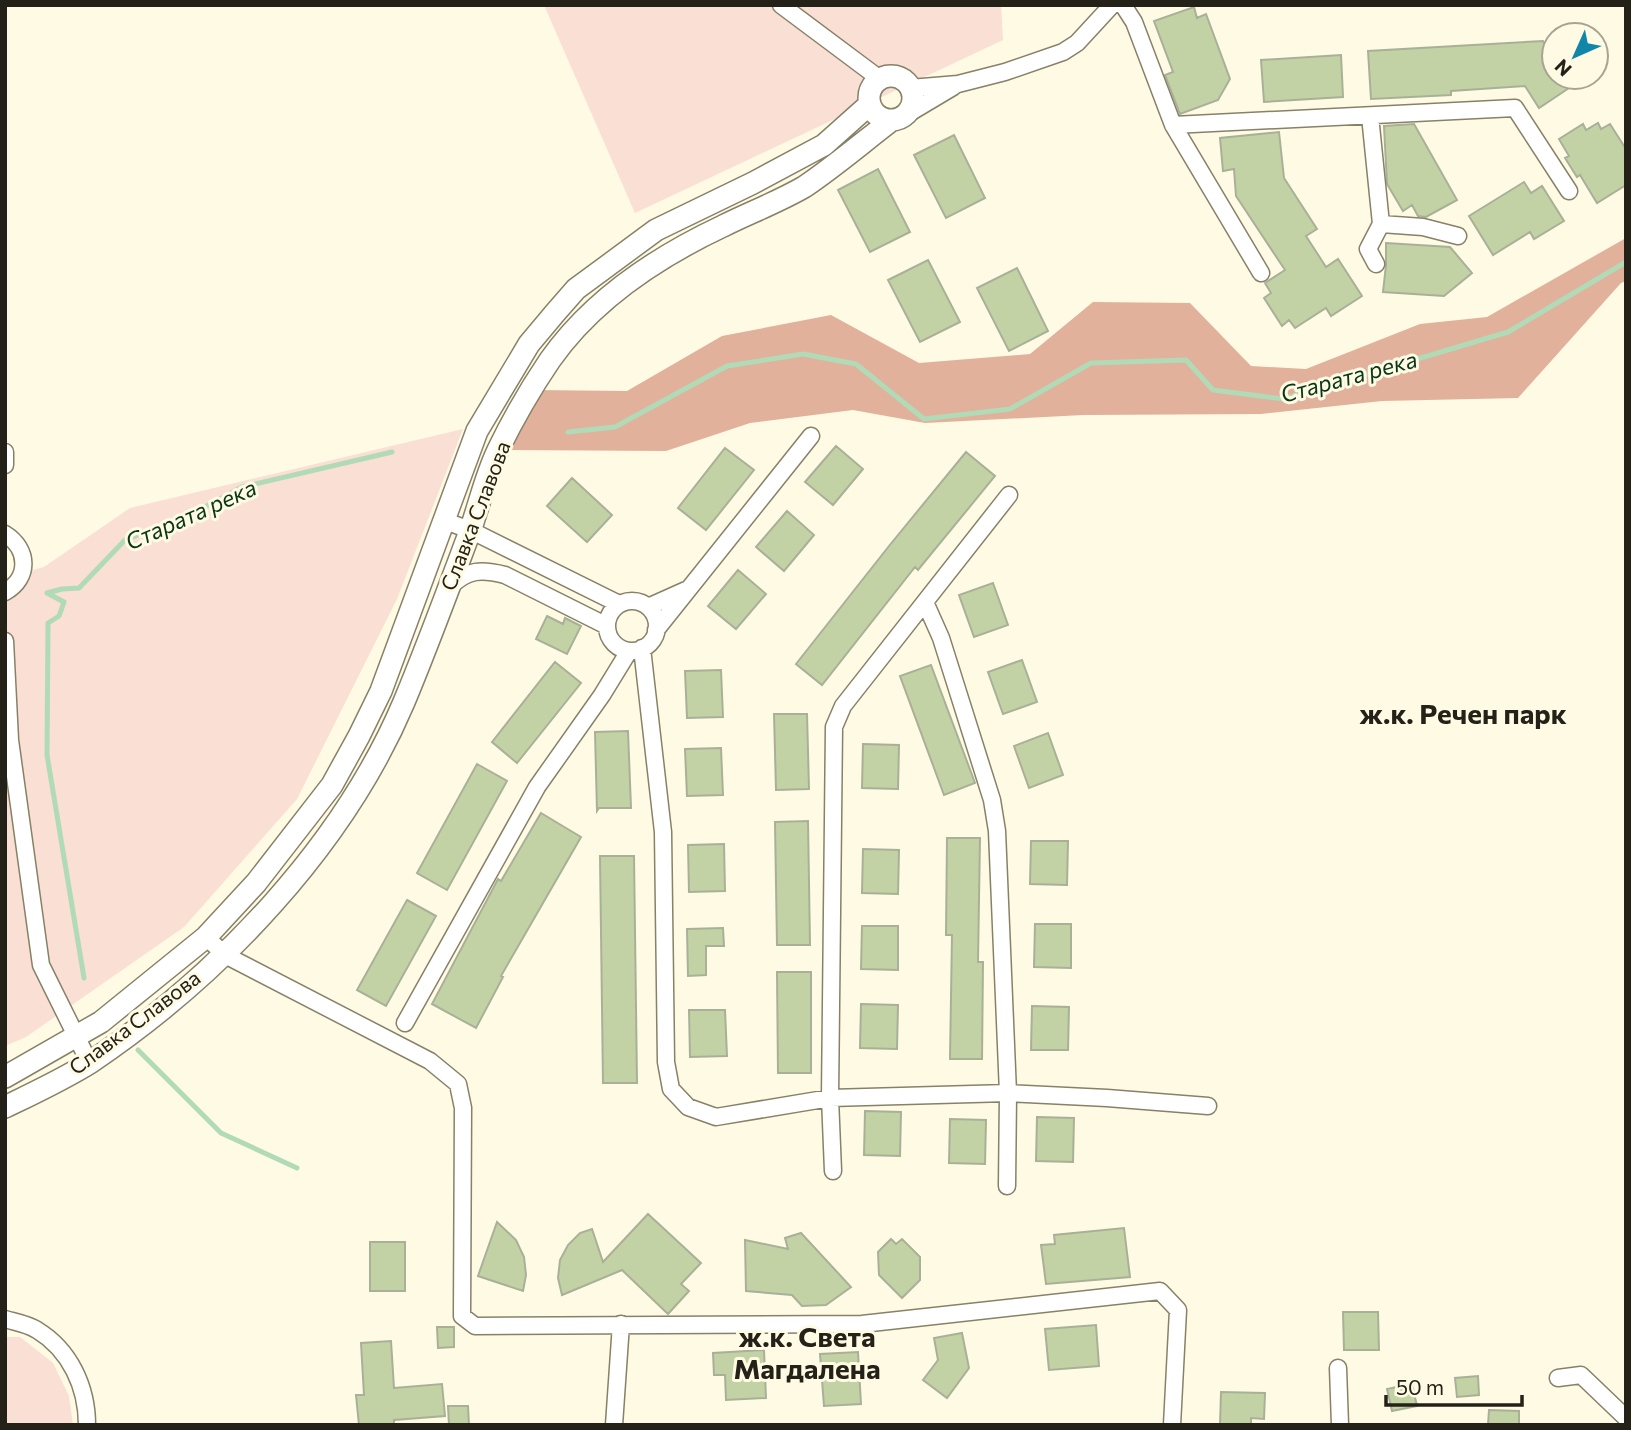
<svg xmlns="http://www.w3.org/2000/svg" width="1631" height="1430" font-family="Commissioner,sans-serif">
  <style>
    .green { fill: #f9dfd4 }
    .forest { fill: #e1b19c }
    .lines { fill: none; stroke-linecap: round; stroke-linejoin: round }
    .stream { stroke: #b1dab7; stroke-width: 5 }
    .building { fill: #c3d2a5; stroke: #a8b198; stroke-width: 2 }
    .minor-casing { stroke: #878168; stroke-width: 19 }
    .tertiary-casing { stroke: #878168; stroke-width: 24 }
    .minor { stroke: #fff; stroke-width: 16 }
    .tertiary { stroke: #fff; stroke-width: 21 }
    .labels { text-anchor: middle; stroke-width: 6; stroke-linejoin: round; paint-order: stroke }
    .street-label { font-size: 21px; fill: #242218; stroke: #fffae3 }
    .water-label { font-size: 23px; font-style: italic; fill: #083616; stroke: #fffae3 }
    .district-label { font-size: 28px; font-weight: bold; fill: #242218; stroke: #fffae3 }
  </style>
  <rect width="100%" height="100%" fill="#fffae3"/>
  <!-- green -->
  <path class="green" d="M544 5H1001L1003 40 635 213Z
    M463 429 397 599 297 799 184 927 26 1037 5 1046V578L44 567 130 508Z
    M5 1337H20L53 1363 69 1396 73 1425H5Z"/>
  <!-- forest -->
  <path class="forest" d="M1626 238V281L1621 283 1518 398 1382 401 1261 414 1083 415 925 423 853 410 750 423 666 451 498 450 532 390 627 391 722 336 831 315 919 363 1030 354 1093 302 1190 303 1251 366 1306 369 1420 324 1487 317Z"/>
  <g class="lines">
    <!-- stream -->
    <path class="stream" d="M568 432 615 427 727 366 803 354 856 364 924 419 1010 409 1091 363 1186 360 1213 390 1283 399 1508 332 1626 262
      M47 593 64 602 59 616 48 623 47 755 84 978
      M47 593 62 589 79 588 125 540 192 514 242 487 392 452
      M138 1050 221 1133 297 1168"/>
  </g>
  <!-- building -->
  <path class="building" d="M1194 7 1197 18 1206 14 1230 79 1218 100 1180 114 1165 75 1173 72 1154 21Z
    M1543 41 1554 59V77H1566L1572 86 1539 108 1525 86 1451 91V95L1371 99 1368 51Z
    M1341 55 1343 97 1264 102 1261 60Z
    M1598 123 1601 129 1610 124 1626 149V185L1597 203 1580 175 1577 177 1565 158 1569 156 1559 139 1583 124 1586 130Z
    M1414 124 1457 200 1426 217 1418 216 1412 205 1403 211 1387 184 1384 126Z
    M1279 132 1284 178 1317 229 1306 236 1326 267 1338 259 1362 296 1331 316 1326 308 1295 328 1289 320 1282 326 1264 298 1271 293 1265 283 1285 270 1236 196 1234 169 1223 171 1220 138Z
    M954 135 985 198 946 218 914 155Z
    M878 169 910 232 870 252 838 190Z
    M1524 182 1531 193 1542 186 1564 221 1534 239 1530 232 1493 255 1469 216Z
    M1386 243 1450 247 1472 273 1444 296 1383 292 1386 265Z
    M928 260 960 322 920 342 888 280Z
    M1017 268 1048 331 1009 351 977 288Z
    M836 446 863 469 833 505 805 482Z
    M725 448 754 470 706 530 678 508Z
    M966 452 995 476 918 570 915 567 822 685 796 664 889 546Z
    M572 478 612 515 587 542 547 506Z
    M787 511 814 535 784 571 756 547Z
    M738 570 766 594 736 629 708 606Z
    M993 583 1008 625 974 637 959 595Z
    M547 616 563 624 565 618 581 626 567 654 536 639Z
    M1022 660 1037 702 1003 714 988 672Z
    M555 662 581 683 517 763 492 742Z
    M931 665 975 783 944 795 900 676Z
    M721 670 723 717 687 718 685 671Z
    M774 714H807L809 789 776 790Z
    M628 731 631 808H599L597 811 595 732Z
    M1048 733 1063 775 1029 788 1014 746Z
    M863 744 899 745 898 789 862 788Z
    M721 748 723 795 687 796 685 749Z
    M477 764 507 781 447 890 417 873Z
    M541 813 581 837 501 976 503 977 476 1028 432 1004 498 879 501 881Z
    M808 821 810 945H777L775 822Z
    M947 838H980L978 962H983L982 1059H950L952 935H946Z
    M1031 841H1068L1067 885 1030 884Z
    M724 844 725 891 689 892 688 845Z
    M863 849 899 850 898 894 862 893Z
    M600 856H634L637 1083H603Z
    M407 900 436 916 386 1006 357 990Z
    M1035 924H1071V968L1034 967Z
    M862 926H898V970L861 969Z
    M723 928 724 946H706V975L688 976 687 929Z
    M777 972H811V1073H778Z
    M861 1004 898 1005 897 1049 860 1048Z
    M1032 1006 1069 1007 1068 1050H1031Z
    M689 1010H725L727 1056 690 1057Z
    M865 1111 901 1112 900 1156 864 1155Z
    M1037 1117 1074 1118 1073 1162 1036 1161Z
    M950 1119 986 1120 985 1164 949 1163Z
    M648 1214 701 1263 681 1284 689 1291 668 1314 622 1270 562 1295 558 1278 560 1260 568 1245 580 1233 592 1229 603 1262Z
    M497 1222 516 1240 524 1257 526 1275 523 1291 478 1276Z
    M1124 1228 1130 1277 1046 1284 1041 1245 1055 1244 1054 1235Z
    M801 1233 851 1287 826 1305 802 1306 792 1295 746 1291 745 1240 788 1249 785 1238Z
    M891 1239 896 1244 902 1239 920 1257V1280L902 1298 879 1275 878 1252Z
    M370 1242H405V1291H370Z
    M1343 1312H1378L1379 1350H1344Z
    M1096 1325 1099 1366 1049 1370 1045 1329Z
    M437 1327H454V1347L438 1348Z
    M962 1333 969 1368 947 1398 923 1380 938 1360 934 1338Z
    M391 1341 394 1388 442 1384 445 1416 394 1420V1425H359L356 1395H364L361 1343Z
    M764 1350 766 1398 726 1400 725 1375H714L713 1353Z
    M858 1352 861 1404 824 1406 820 1354Z
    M1478 1376 1479 1395 1457 1397 1455 1378Z
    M1412 1384 1417 1406 1392 1411 1387 1389Z
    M1221 1392 1265 1393 1264 1419 1251 1418V1425H1220Z
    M448 1406H468L469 1425H449Z
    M1489 1410 1519 1411V1425H1488Z"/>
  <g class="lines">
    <defs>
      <path id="minor" d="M781 5 880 79
        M1123 5 1134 22 1173 125 1261 273
        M910 88 958 84 1005 72 1063 52 1077 43 1112 5
        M906 115 953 87
        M1370 116 1381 224 1423 227 1458 236
        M1173 125 1515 108 1569 191
        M1376 264 1368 249 1381 224
        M5 452V465
        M445 521 470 530 619 604
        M5 534C29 549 30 578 5 592
        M450 587C467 569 482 569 505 575L607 626
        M607 626a25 25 0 1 1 50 0a25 25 0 1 1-50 0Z
        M925 602 941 638 992 800 997 831 1008 1093 1007 1186
        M648 607 686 590
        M656 630 811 436
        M5 641 10 740 41 965 89 1062
        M642 648 663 832 666 1062 671 1089 688 1107 716 1117 830 1098 1008 1093 1107 1098 1208 1106
        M206 937 225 955 430 1061 458 1084 463 1108 462 1316 475 1326 862 1324 1160 1291 1178 1310 1172 1425
        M405 1023 537 787 602 695 629 651
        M833 1171 830 1098 834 727 843 706 1009 495
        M5 1319C15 1322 28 1324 37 1330 70 1350 87 1387 87 1425
        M1338 1368 1340 1425
        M1558 1378 1581 1375 1626 1418
        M614 1425 621 1324"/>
      <path id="tertiary" d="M869 98a22 22 0 1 1 44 0a22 22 0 1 1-44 0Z
        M5 1077 101 1022 206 937 256 883 332 785 359 736 381 691 477 431 529 344 555 313 576 289 656 230 753 183 824 145 870 104
        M5 1107C34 1093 64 1079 91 1062 220 975 343 846 404 702 427 647 448 590 469 534 479 506 485 477 498 450 513 419 531 388 550 360 593 299 657 257 723 226 749 213 778 202 804 187 834 167 863 142 892 120"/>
    </defs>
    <!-- minor casing -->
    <use href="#minor" class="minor-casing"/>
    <!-- tertiary casing -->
    <use href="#tertiary" class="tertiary-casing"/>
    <!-- minor -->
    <use href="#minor" class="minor"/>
    <!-- tertiary -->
    <use href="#tertiary" class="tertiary"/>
  </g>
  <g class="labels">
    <!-- street labels -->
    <g class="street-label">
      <text transform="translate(476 516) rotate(-69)" y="7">Славка Славова</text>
      <text transform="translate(135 1023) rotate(-37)" y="7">Славка Славова</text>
    </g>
    <!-- water labels -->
    <g class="water-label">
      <text transform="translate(1349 377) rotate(-15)" y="8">Старата река</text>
      <text transform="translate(191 515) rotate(-24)" y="8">Старата река</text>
    </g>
    <!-- district labels -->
    <g class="district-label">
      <text x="1463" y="724">ж.к. Речен парк</text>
      <text x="807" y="1347">ж.к. Света<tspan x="807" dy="32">Магдалена</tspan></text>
    </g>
  </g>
  <!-- border -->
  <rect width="1631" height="1430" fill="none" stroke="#242218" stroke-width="14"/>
  <!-- north arrow -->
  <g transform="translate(1575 56) rotate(225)"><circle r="33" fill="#fffae3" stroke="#a7a492" stroke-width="2"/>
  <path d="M0-5L12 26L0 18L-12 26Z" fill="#1186ab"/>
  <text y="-10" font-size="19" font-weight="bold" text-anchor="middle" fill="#242218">N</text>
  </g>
  <!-- scale -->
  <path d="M1386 1395v10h136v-10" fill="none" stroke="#242218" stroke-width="3.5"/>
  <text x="1396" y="1395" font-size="21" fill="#242218" stroke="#fffae3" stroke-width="5" paint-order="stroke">50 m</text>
</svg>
